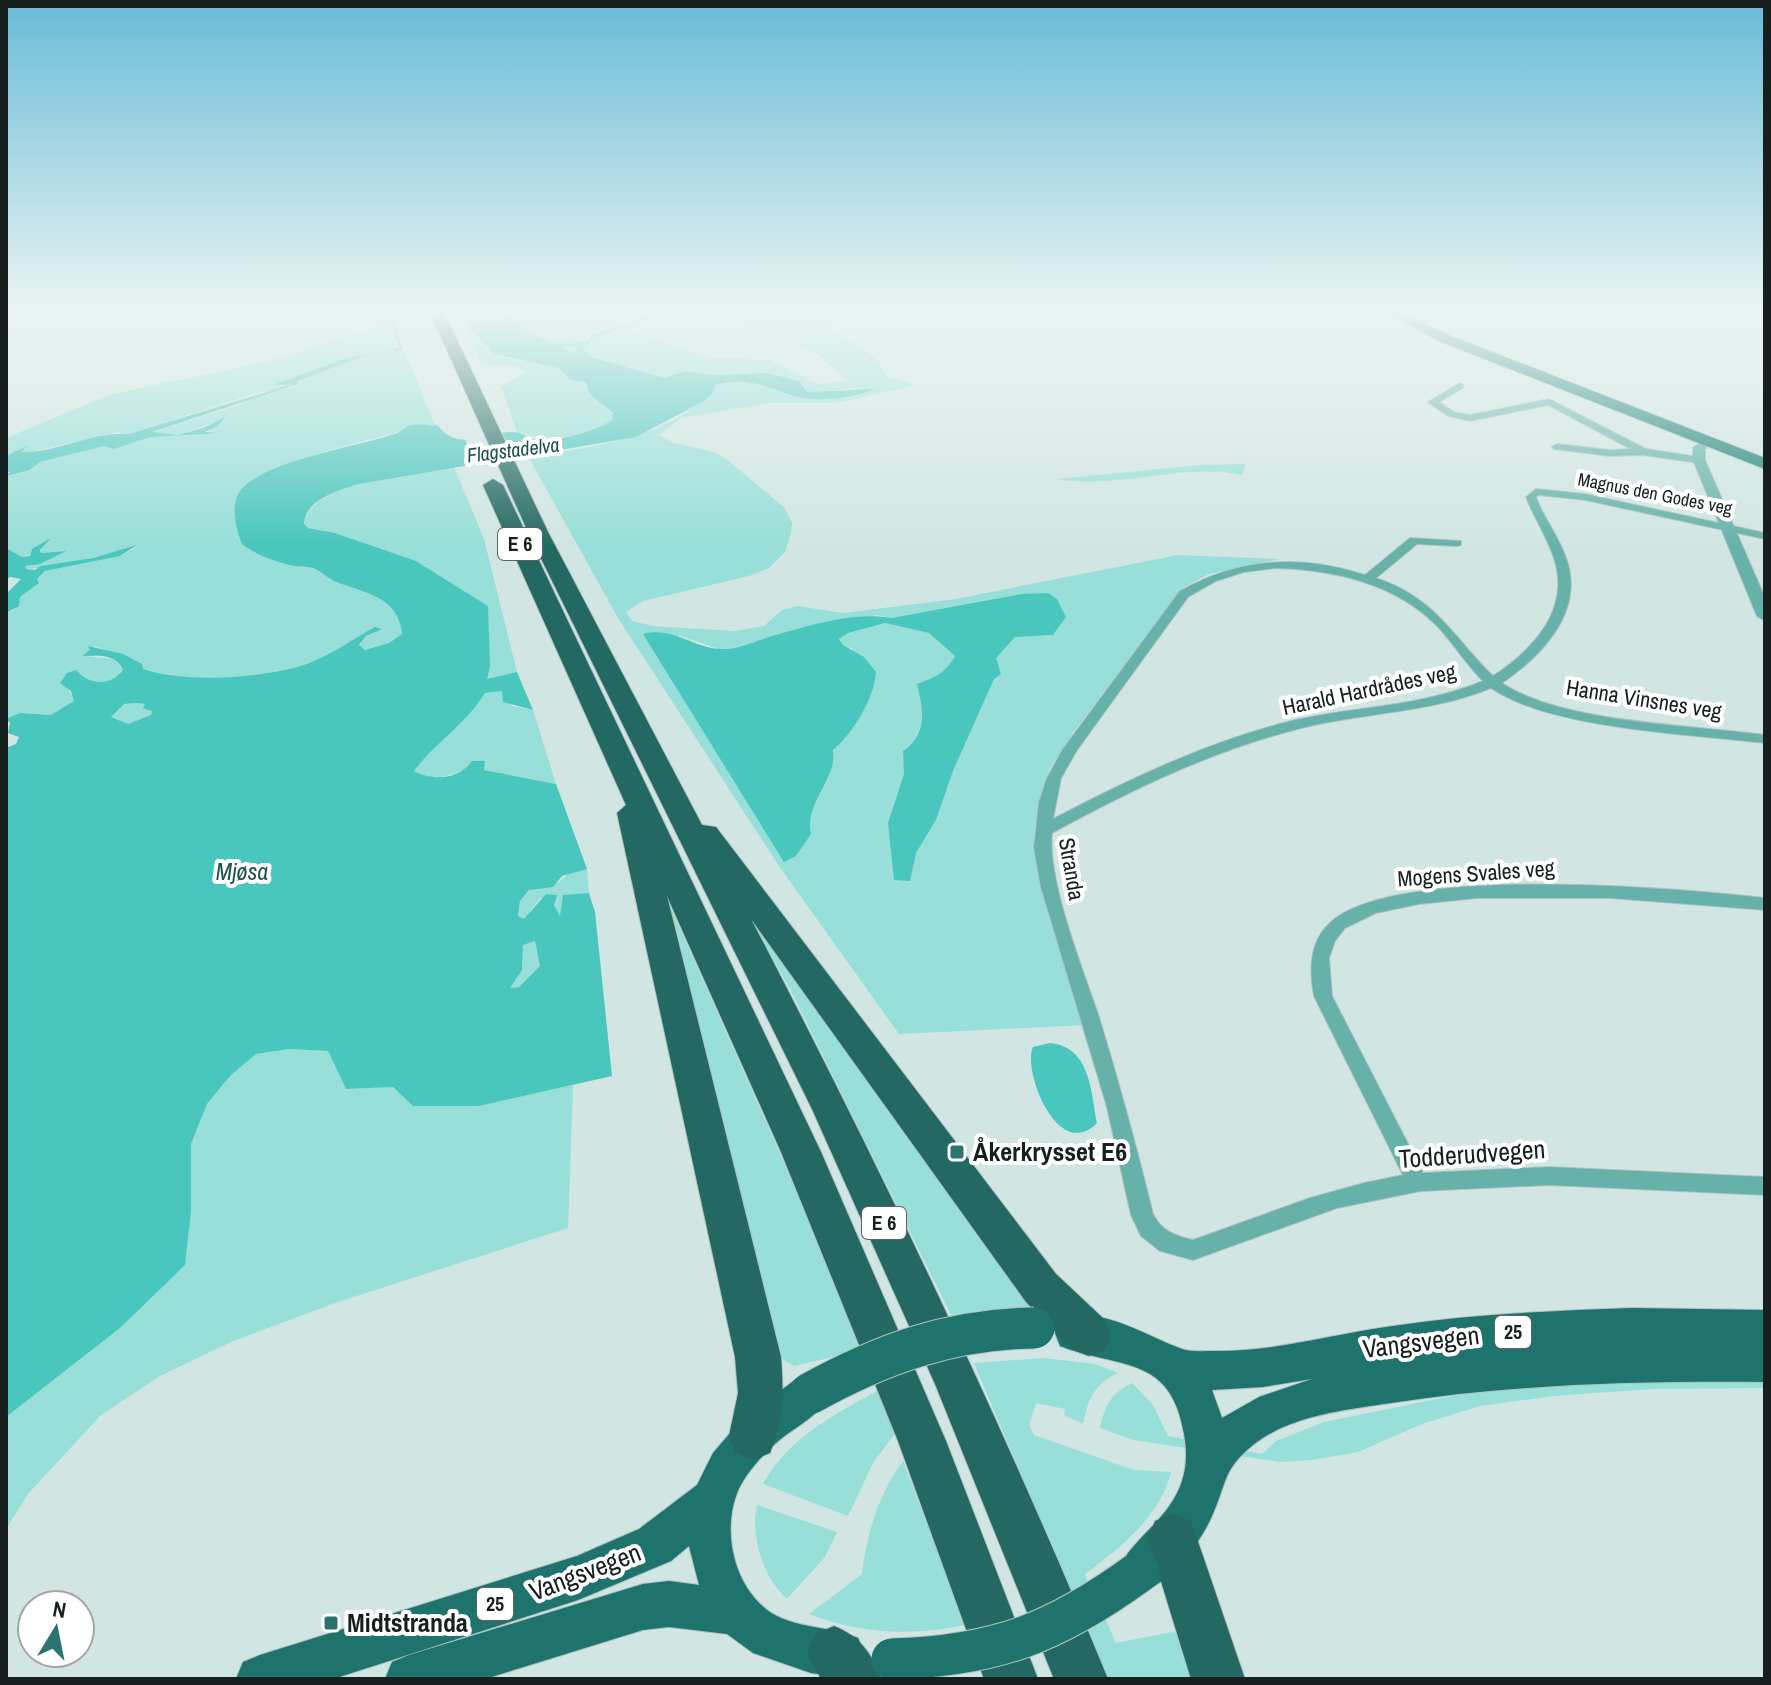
<svg xmlns="http://www.w3.org/2000/svg" width="1771" height="1685" font-family="'Archivo Narrow',sans-serif">
  <style>
    .green { fill: #97dfd8; fill-rule: evenodd }
    .water { fill: #49c6bd; fill-rule: evenodd }
    .pier { fill: #d1e6e3 }
    .lines { fill: none; stroke-linecap: round; stroke-linejoin: round }
    .stream { stroke: #49c6bd; stroke-width: 3 }
    .minor-casing { stroke: #b0c2c0; stroke-width: 2 }
    .tertiary-casing { stroke: #b0c2c0; stroke-width: 2 }
    .primary-casing { stroke: #b0c2c0; stroke-width: 2 }
    .trunk-casing { stroke: #b0c2c0; stroke-width: 2 }
    .motorway-casing { stroke: #b0c2c0; stroke-width: 2 }
    .minor { fill: #66b2ab; fill-rule: evenodd }
    .tertiary { fill: #66b2ab; fill-rule: evenodd }
    .primary { fill: #1a7e77; fill-rule: evenodd }
    .trunk { fill: #1e736c; fill-rule: evenodd }
    .motorway { fill: #236862; fill-rule: evenodd }
    .trunk-bridge-casing { stroke: #b0c2c0; stroke-width: 43; stroke-linecap: butt }
    .trunk-bridge { stroke: #1e736c; stroke-width: 41 }
    .poi-dot { fill: #2a736e; stroke: #fff; stroke-width: 3 }
    .labels { text-anchor: middle; stroke-width: 8; stroke-linejoin: round; paint-order: stroke }
    .far-street-label { font-size: 18px; fill: #18201f; stroke: #fff }
    .far-water-label { font-size: 20px; font-style: italic; fill: #1d524e; stroke: #fff }
    .shield { fill: #fff; stroke: #5d6362; stroke-width: 2 }
    .shield-label { font-size: 20px; font-weight: bold; fill: #18201f }
    .street-label { font-size: 22px; fill: #18201f; stroke: #fff }
    .water-label { font-size: 24px; font-style: italic; fill: #1d524e; stroke: #fff }
    .near-poi-label { font-size: 26px; font-weight: bold; fill: #18201f; stroke: #fff; text-anchor: start }
    .near-street-label { font-size: 26px; fill: #18201f; stroke: #fff }
  </style>
  <rect width="100%" height="100%" fill="#d1e6e3"/>
  <!-- green -->
  <path class="green" d="M379 310H388L403 346 390 350 405 352 434 423 438 426 411 425 397 432 323 452 271 472 235 501V520L248 549 294 566 311 567 333 580 374 594 392 606 401 619 402 634 389 643 365 650 359 646 366 636 378 633C351 639 331 656 305 664 263 678 201 682 158 674 136 669 116 653 95 646L84 656 115 659 123 670C105 694 92 673 67 687L75 701 52 715 20 713 6 719V613L13 611 20 597 39 583 37 579 45 571 120 556 137 547 53 567 26 569 24 566 40 564 63 551 41 553 42 547 32 549 30 555 22 557 6 548V476L40 462 103 446 114 449 150 437 205 433 217 427 225 419 177 435 150 433 239 405 258 395 292 388C300 372 352 361 371 353L334 362 273 384H293L272 392H259L129 434 118 432 25 453 21 452 23 448 6 456V438L109 395 281 358 367 329 381 322 384 318Z
    M456 310H462C470 321 477 339 485 347 500 363 536 360 557 367 581 376 595 396 613 413L612 420C586 439 547 442 517 432L501 387 525 373 518 367 482 365Z
    M501 310H606L637 314 681 310 632 328V331L707 357 770 360 817 384 847 381 818 354 745 325 722 310H825L831 328 877 359 888 377 908 382 912 386 836 403H770L681 418 659 435 671 442 713 452 725 458 784 507 792 523 791 532 785 552 769 568 749 576 643 601 626 612 632 621 653 626 735 631 764 626 782 610 798 606 843 613 956 599 1178 555 1280 559 1209 574 1182 588 1076 729 1049 770 1038 805 1034 837 1039 875 1087 1025 899 1034 779 866 618 618 528 456C585 449 681 437 714 385 745 377 765 386 793 396 817 403 844 393 867 387L813 392H807L798 380 743 373 712 375 685 371 665 378 591 357 579 346 573 353 526 331ZM971 606 1061 607 1066 617 1053 635 1015 637 996 658 994 679 953 771 936 820 916 853 888 823 905 774 903 751C927 733 923 710 917 684 936 677 945 673 955 656L929 633 885 623 848 633 839 639 843 645 853 649 829 777 812 810 809 824 810 834 796 856 678 635 719 649 749 646 766 638 877 615 892 618Z
    M1246 464 1242 475C1184 462 1117 490 1056 479L1201 465Z
    M454 467 484 539 517 672 486 680 488 606 416 561 335 533 308 528 304 525C306 481 421 472 454 467Z
    M502 691 512 706 533 710 556 784 484 770 485 761C459 771 439 785 413 772 435 743 466 724 485 693Z
    M136 703 146 704 152 711 151 715 128 724 111 717 124 704Z
    M587 869 589 893 568 896 560 917 555 913V900L540 898 524 920 518 916 520 901 529 890 559 882 571 872Z
    M658 879 864 1343 842 1355 794 1366 778 1356Z
    M730 880 1035 1301 1031 1309 952 1317 793 995Z
    M535 941 540 966 519 987 509 988 522 970 523 945Z
    M289 1049 328 1051 346 1089 393 1087 479 1106 573 1085 568 1228 338 1302 233 1341 160 1376 101 1415 28 1494 6 1529V1417L120 1328 184 1265 191 1211V1144L207 1104 230 1076 256 1054Z
    M1044 1358 1095 1364 1118 1373C1094 1384 1088 1399 1083 1424L1064 1415 1065 1409 1036 1403 1029 1425 1034 1435 1134 1470 1171 1472C1160 1517 1120 1548 1085 1574L1116 1643 1172 1632 1183 1633 1201 1679H1107L974 1363Z
    M1765 1377V1388L1653 1389 1554 1396 1480 1406 1422 1424 1358 1452 1312 1460 1280 1462 1133 1440 1100 1428C1105 1406 1111 1393 1132 1383L1153 1405 1168 1436 1262 1454 1276 1441 1324 1422 1496 1387Z
    M885 1387 898 1430 874 1461 848 1516 763 1484C788 1437 840 1411 885 1387Z
    M903 1461 966 1625C914 1636 859 1634 809 1614L862 1574C867 1533 878 1495 903 1461Z
    M757 1505 837 1532 825 1557 787 1599C763 1577 750 1537 757 1505Z"/>
  <!-- water -->
  <path class="water" d="M461 310H501L526 331 573 353 579 346 591 357 665 378 685 371 712 375 766 373 799 381 807 392 875 389C852 398 819 403 794 396 764 387 748 376 715 385L713 393 704 401 636 437 358 484C338 491 305 499 304 524L308 528 335 533 416 561 488 606 490 666 487 679 517 672 533 710 503 702 502 691 485 693C466 724 435 743 414 771 432 781 459 780 472 761H485L484 770 556 784 587 869 562 876 553 887 529 890 520 901 518 916 524 919 546 894 557 895 554 905 560 916 563 895 589 893 595 912 612 1076 479 1106H413L393 1087 346 1089 328 1051 289 1049 256 1054 230 1076 207 1104 191 1144V1211L185 1265 120 1328 6 1417V748L16 744 19 737 8 733 10 723 6 719 20 713 51 715 74 701 71 691 60 683 67 673 76 670C89 685 110 687 123 670 116 653 98 656 82 656L90 650 88 646 123 654 142 664 143 669C185 684 268 678 309 663 333 654 353 639 375 627L382 629 366 636 359 645 365 650 389 643 402 634C399 596 364 593 334 581 327 577 320 571 313 568 307 566 300 567 294 566 277 562 256 555 242 544 236 529 230 505 240 491 261 461 362 446 397 433 403 430 407 425 413 425 421 424 430 425 438 426 461 454 486 430 515 432 522 433 527 437 533 439 554 443 595 432 612 420L613 413 590 394 585 382 571 380 559 368 494 354 470 329ZM136 703 145 704 143 708 152 711 151 715 128 724 111 717 124 704ZM535 941 540 966 519 987 510 988 522 970 523 945Z
    M403 349 373 353 297 381 298 384 152 432 177 435 203 428 223 418H225L217 427 205 432 247 435 223 433 150 437 114 449 104 446 40 462 29 470 6 476 10 472H6V456L27 446 21 452C57 453 93 431 129 434L293 384 272 385 346 358Z
    M51 538 40 550 41 553 66 551 40 564 25 566 26 569 35 570 41 566 93 558 137 545 120 556 45 571 37 579 39 583 20 597 19 606 6 613V594L21 579 10 577 6 580V548L22 557 30 556 32 549Z
    M1048 593 1057 599 1066 617 1053 635 1015 637 996 658 1001 674 994 679 953 771 936 820 916 853 910 881 894 880 888 823 904 774 903 751C928 733 923 710 917 684 936 677 945 673 955 656L929 633 885 623 848 633 839 639 843 645 864 657 876 672C874 699 853 733 833 750 837 781 804 803 811 834L796 856 784 862 643 634C673 626 694 649 722 649 740 649 753 642 769 637 808 626 852 611 892 618L1022 594Z
    M1050 1043C1090 1047 1091 1090 1097 1123 1058 1163 1022 1070 1033 1047Z"/>
  <!-- pier -->
  <path class="pier" d="M501 430 515 462 476 467 464 436Z"/>
  <g class="lines">
    <!-- stream -->
    <path class="stream" d="M390 310 401 349 395 350
      M553 346 583 344
      M578 351 593 337 669 310"/>
    <defs>
      <path id="minor" d="M1460 383 1463 384V388L1439 402 1454 412 1470 415 1549 399 1646 449 1699 457 1704 460 1699 463 1642 455 1610 456 1554 449 1552 447 1557 444 1610 450 1631 449 1548 405 1470 421 1448 416 1428 402Z
        M1536 489 1585 494 1765 533V539L1585 500 1539 495 1536 497 1540 507C1549 525 1562 543 1568 564 1582 615 1540 657 1502 683 1561 723 1693 725 1765 735V743C1692 734 1550 729 1491 688 1428 714 1360 712 1294 730 1209 752 1129 791 1052 833 1047 881 1083 969 1099 1017 1119 1083 1137 1148 1153 1214 1161 1231 1176 1236 1193 1240L1310 1198 1364 1183 1403 1175 1314 996C1309 970 1309 941 1331 922 1397 864 1676 888 1765 898V910L1610 898H1478L1419 904 1376 913 1345 928 1335 941 1329 958 1332 996 1423 1173 1549 1167 1765 1177V1195L1549 1185 1421 1191 1337 1208 1193 1260 1160 1251 1141 1236 1131 1215 1107 1107 1041 887 1034 848 1039 802 1047 778 1063 749 1180 591C1240 558 1299 554 1365 575L1410 538 1461 541V545L1457 546 1417 544 1376 578C1436 598 1452 636 1493 676 1530 652 1568 614 1556 565 1550 541 1535 520 1526 497ZM1276 568C1336 570 1398 584 1440 629 1455 646 1467 665 1483 681 1421 707 1356 706 1291 721 1208 742 1129 779 1053 819L1061 778 1077 750 1188 597 1216 581 1244 572Z"/>
      <path id="tertiary" d="M1705 438 1711 442 1705 449V460L1765 598V621L1757 616 1693 460V448Z"/>
      <path id="primary" d="M1380 310H1396L1451 336 1765 458V469L1441 342Z"/>
      <path id="trunk" d="M1631 1308 1765 1310V1382C1639 1381 1515 1384 1391 1403 1345 1410 1291 1415 1253 1445 1222 1470 1227 1483 1212 1516 1198 1547 1170 1582 1139 1594L1123 1588 1117 1572C1128 1545 1154 1529 1170 1505 1185 1484 1189 1460 1184 1434 1171 1354 1119 1369 1060 1346L1055 1333 1060 1320C1100 1304 1145 1336 1182 1349 1190 1352 1203 1351 1212 1351 1274 1352 1333 1334 1393 1326 1472 1314 1552 1311 1631 1308ZM1312 1379 1259 1397 1222 1418 1212 1390 1263 1387Z
        M809 1374 823 1380 829 1394C819 1419 790 1428 772 1447 758 1460 742 1478 736 1496 721 1539 738 1599 781 1618 806 1629 834 1627 858 1638L865 1654 858 1670 842 1677 811 1673 753 1653 727 1634 669 1627 643 1630 485 1679H385L392 1662 409 1655 643 1584 669 1581 699 1585 689 1546 671 1561 578 1600 333 1679H236L243 1662 260 1655 577 1556 639 1529 697 1485 713 1453 743 1418 795 1380Z"/>
      <path id="motorway" d="M429 310H443L548 532 702 825 716 827 1056 1274 1105 1320 1111 1335 1105 1350 1089 1356 1073 1350 1026 1302 751 919C881 1168 1001 1420 1108 1679H1054L935 1384 812 1109 528 532Z
        M493 479 503 485 821 1152 946 1441 1038 1679H984L898 1441 781 1152 667 896 781 1357C784 1391 783 1421 770 1453L753 1460 736 1453 729 1436 738 1393 735 1357 617 813 626 805 483 485Z
        M1173 1514 1191 1521 1245 1679H1191L1148 1539 1155 1521Z
        M834 1626C861 1637 871 1653 882 1679H821L807 1653 815 1634Z"/>
    </defs>
    <!-- minor casing -->
    <use href="#minor" class="minor-casing"/>
    <!-- tertiary casing -->
    <use href="#tertiary" class="tertiary-casing"/>
    <!-- primary casing -->
    <use href="#primary" class="primary-casing"/>
    <!-- trunk casing -->
    <use href="#trunk" class="trunk-casing"/>
    <!-- motorway casing -->
    <use href="#motorway" class="motorway-casing"/>
    <!-- minor -->
    <use href="#minor" class="minor"/>
    <!-- tertiary -->
    <use href="#tertiary" class="tertiary"/>
    <!-- primary -->
    <use href="#primary" class="primary"/>
    <!-- trunk -->
    <use href="#trunk" class="trunk"/>
    <!-- motorway -->
    <use href="#motorway" class="motorway"/>
    <defs>
      <path id="trunk-bridge" d="M809 1394C881 1354 951 1329 1034 1328
        M892 1659C996 1656 1055 1633 1139 1572"/>
    </defs>
    <!-- trunk-bridge casing -->
    <use href="#trunk-bridge" class="trunk-bridge-casing"/>
    <!-- trunk-bridge -->
    <use href="#trunk-bridge" class="trunk-bridge"/>
  </g>
  <!-- sky -->
  <linearGradient id="sky" x2="0" y2="1"><stop stop-color="#68bbd7"/><stop offset="0.57" stop-color="#eaf4f2"/><stop offset="1" stop-color="#eaf4f2" stop-opacity="0"/></linearGradient>
  <rect width="1771" height="546" fill="url(#sky)"/>
  <!-- markers -->
  <g class="poi-dot">
    <rect x="949" y="1144" width="16" height="16" rx="4"/>
    <rect x="323" y="1615" width="16" height="16" rx="4"/>
  </g>
  <g class="labels">
    <!-- far-street labels -->
    <g class="far-street-label">
      <text transform="translate(1655 494) rotate(11)" y="6">Magnus den Godes veg</text>
    </g>
    <!-- far-water labels -->
    <g class="far-water-label">
      <text transform="translate(513 450) rotate(-7)" y="7">Flagstadelva</text>
    </g>
    <!-- shield labels -->
    <g class="shield">
      <rect x="498" y="528" width="44" height="32" rx="6"/>
      <rect x="862" y="1207" width="44" height="32" rx="6"/>
      <rect x="1495" y="1316" width="36" height="32" rx="6"/>
      <rect x="477" y="1588" width="36" height="32" rx="6"/>
    </g>
    <g class="shield-label">
      <text x="520" y="551">E 6</text>
      <text x="884" y="1230">E 6</text>
      <text x="1513" y="1339">25</text>
      <text x="495" y="1611">25</text>
    </g>
    <!-- street labels -->
    <g class="street-label">
      <text transform="translate(1369 689) rotate(-12)" y="8">Harald Hardrådes veg</text>
      <text transform="translate(1644 699) rotate(9)" y="8">Hanna Vinsnes veg</text>
      <text transform="translate(1072 869) rotate(80)" y="8">Stranda</text>
      <text transform="translate(1476 873) rotate(-4)" y="8">Mogens Svales veg</text>
    </g>
    <!-- water labels -->
    <g class="water-label">
      <text x="242" y="880">Mjøsa</text>
    </g>
    <!-- near-poi labels -->
    <g class="near-poi-label">
      <text x="973" y="1161">Åkerkrysset E6</text>
      <text x="347" y="1632">Midtstranda</text>
    </g>
    <!-- near-street labels -->
    <g class="near-street-label">
      <text transform="translate(1472 1154) rotate(-4)" y="9">Todderudvegen</text>
      <text transform="translate(1421 1342) rotate(-7)" y="9">Vangsvegen</text>
      <text transform="translate(585 1572) rotate(-21)" y="9">Vangsvegen</text>
    </g>
  </g>
  <!-- border -->
  <rect width="1771" height="1685" fill="none" stroke="#18201f" stroke-width="16"/>
  <!-- north arrow -->
  <g transform="translate(56 1629) rotate(10)"><circle r="38" fill="#ffffff" stroke="#a3a6a5" stroke-width="2"/>
  <path d="M0-6L14 30L0 20L-14 30Z" fill="#2a736e"/>
  <text y="-12" font-size="22" font-weight="bold" text-anchor="middle" fill="#18201f">N</text>
  </g>
</svg>
